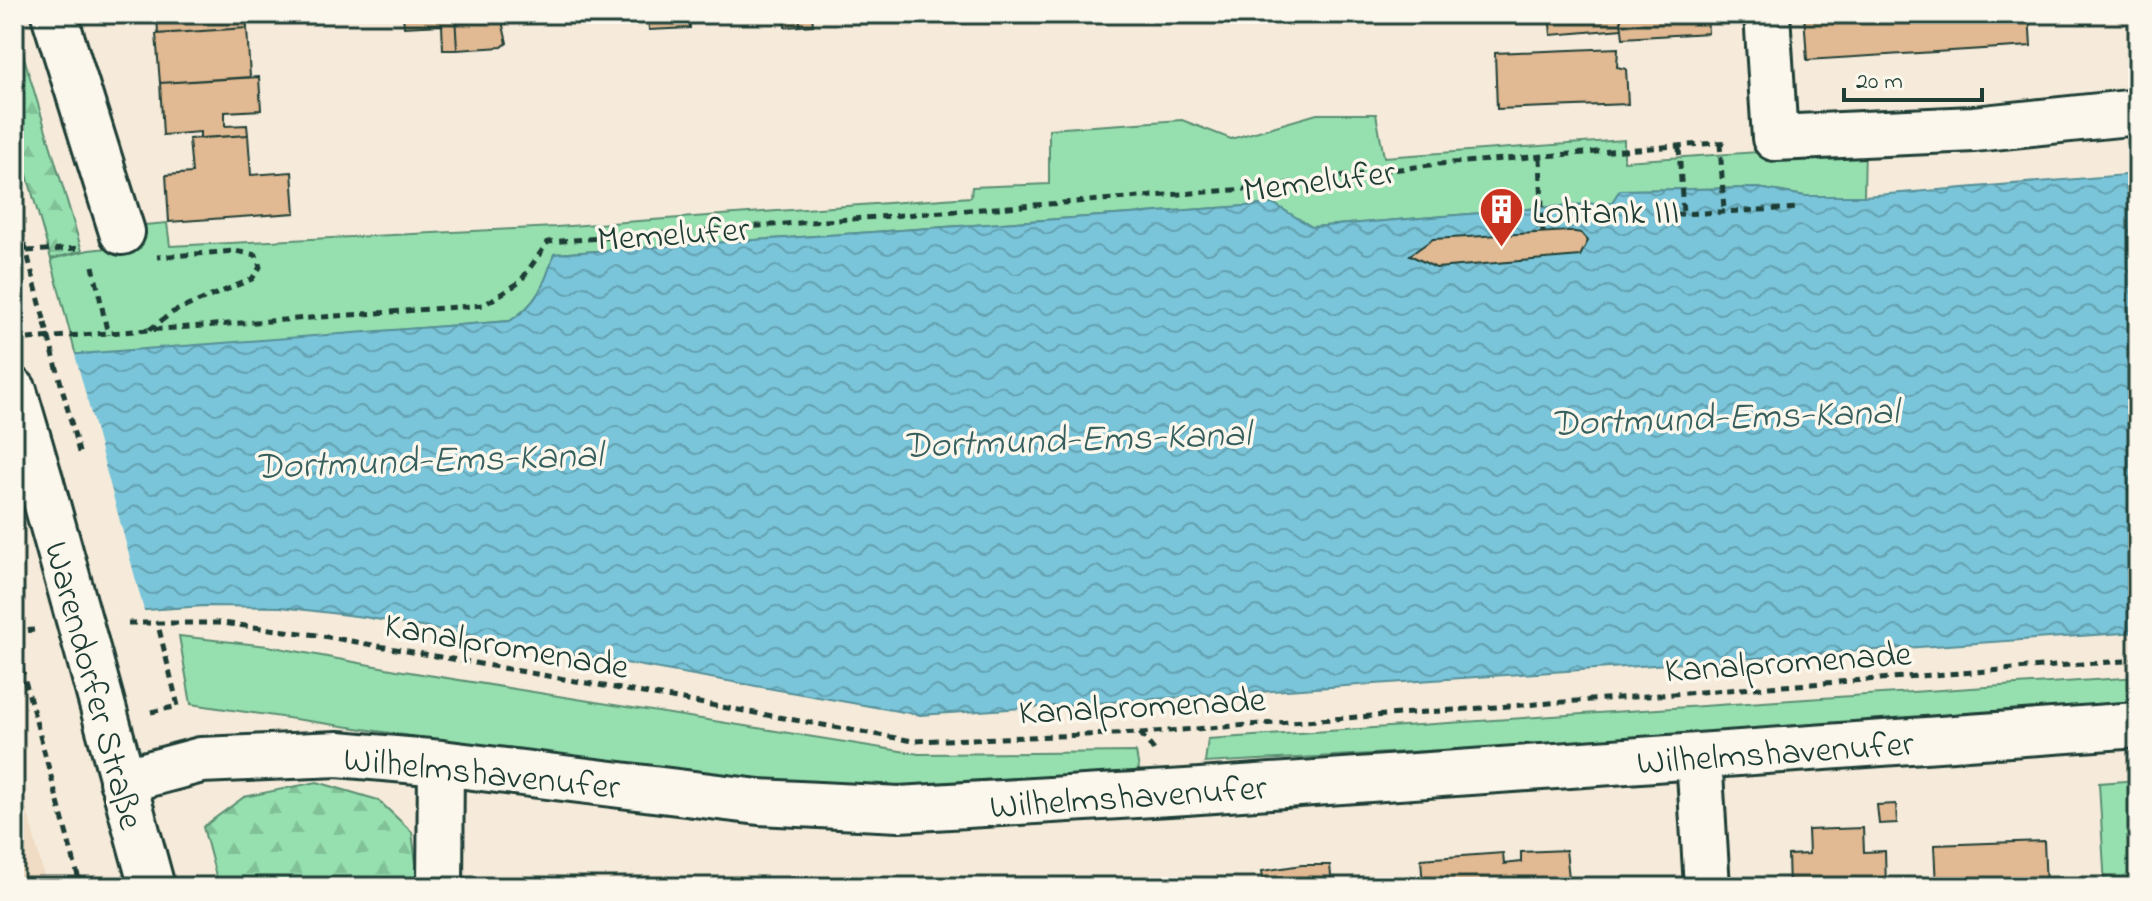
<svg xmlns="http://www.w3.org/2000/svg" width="2152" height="901" font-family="'Indie Flower',sans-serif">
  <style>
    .built { fill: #f0dcc4 }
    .green { fill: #96e0af; stroke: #5a8e72; stroke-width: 2 }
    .forest { fill: url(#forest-firs); stroke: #5a8e72; stroke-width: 2 }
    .water { fill: url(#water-waves); stroke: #568f97; stroke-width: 2 }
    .pier { fill: #f6ebda }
    .building { fill: #e1b992; stroke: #1f3d34; stroke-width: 2 }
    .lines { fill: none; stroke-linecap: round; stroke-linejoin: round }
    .minor-casing { stroke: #1f3d34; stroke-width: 50 }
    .major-casing { stroke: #1f3d34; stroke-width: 50 }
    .path { stroke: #1f3d34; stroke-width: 5; stroke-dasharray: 8 6; stroke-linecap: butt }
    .minor { stroke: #fbf7ec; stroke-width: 44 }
    .major { stroke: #fbf7ec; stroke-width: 44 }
    .major-bridge-casing { stroke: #1f3d34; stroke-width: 50; stroke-linecap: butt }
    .path-bridge { stroke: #1f3d34; stroke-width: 5; stroke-dasharray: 8 6; stroke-linecap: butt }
    .major-bridge { stroke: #fbf7ec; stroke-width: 44 }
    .labels { text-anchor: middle; stroke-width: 7; stroke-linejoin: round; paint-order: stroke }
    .street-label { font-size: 36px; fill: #1f3d34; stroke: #fbf7ec }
    .poi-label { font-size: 36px; fill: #1f3d34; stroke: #fbf7ec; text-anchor: start }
    .water-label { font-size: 38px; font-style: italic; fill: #365f5d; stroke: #fbf7ec }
  </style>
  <defs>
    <pattern id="forest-firs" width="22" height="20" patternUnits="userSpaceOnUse" patternTransform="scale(2)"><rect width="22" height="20" fill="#96e0af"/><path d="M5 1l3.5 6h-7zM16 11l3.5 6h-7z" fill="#81c197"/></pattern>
    <pattern id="water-waves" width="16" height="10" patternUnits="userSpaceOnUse" patternTransform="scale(2)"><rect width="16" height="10" fill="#7ac5d9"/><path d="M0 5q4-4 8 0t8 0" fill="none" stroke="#63a1b1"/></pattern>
  </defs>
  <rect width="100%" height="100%" fill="#f6ebda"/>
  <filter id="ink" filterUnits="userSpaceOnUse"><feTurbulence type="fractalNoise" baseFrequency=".0125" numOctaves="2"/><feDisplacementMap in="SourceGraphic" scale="16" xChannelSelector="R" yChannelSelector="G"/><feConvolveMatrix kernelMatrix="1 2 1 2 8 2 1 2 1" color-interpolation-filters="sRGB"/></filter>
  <g filter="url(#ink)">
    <!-- built -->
    <path class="built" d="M14 759 47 887H14Z"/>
    <!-- green -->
    <path class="green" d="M1317 114H1376L1384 157 1624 140V161L1865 145 1864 196H1805L1758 188 1620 190 1612 202 1312 227 1274 204 554 254C545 284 537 304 510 321L76 356 51 259 89 250 135 245 133 226 167 223 170 246 556 227 971 197 972 187 1049 184V129L1182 120 1231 139Z
      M179 636 268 646 397 670 919 754 1136 752 1139 769 1118 784 899 796 522 761 452 742 191 704Z
      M2138 677V704L1697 736 1205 763 1208 739Z
      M2138 780V887H2105L2099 783Z"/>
    <!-- forest -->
    <path class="forest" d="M14 24 82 251 51 259 14 129Z
      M317 782 378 800 412 832 419 887H219L203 827 244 797Z"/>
    <!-- water -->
    <path class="water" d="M2138 174V632L920 715 364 617 281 607 205 606 14 619V359L510 321C537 304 545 284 554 254L1274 204 1312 227 1612 202 1620 190 1758 188 1805 196H1864Z"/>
    <!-- pier -->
    <path class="pier" d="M74 351 145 614 14 623V355Z"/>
    <!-- building -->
    <path class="building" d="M157 14H246L247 28 158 34Z
      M403 14H455L457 50H443L442 25 404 27Z
      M455 14H506V21H502L507 43 502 47 457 50Z
      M564 14H627V18L565 22Z
      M627 14H689L690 28 649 30 648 17 627 18Z
      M784 14H799L800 26 785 27Z
      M799 14H812L813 25 800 26Z
      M911 14H961V15L912 18Z
      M1549 14H1620L1622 29 1551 35Z
      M1620 14H1707L1708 33 1623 38Z
      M1804 14H2029L2031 46 1807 60Z
      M247 28 250 77 160 83 156 34Z
      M1618 48 1617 67 1626 69 1628 104 1497 109 1495 53Z
      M259 77 261 110 225 112V126L247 125 248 135 200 138V132L163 135 160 83Z
      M248 135 251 175 292 172 295 213 169 222 166 175 192 173 189 139Z
      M1569 231 1581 233 1588 241 1580 256 1436 268 1410 255 1433 239Z
      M1896 804 1897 823 1879 824 1877 805Z
      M1863 828 1864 852 1885 851 1886 887H1789L1788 855 1809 854 1808 830Z
      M2044 841 2046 887H1936L1934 845Z
      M1566 850 1570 887H1423L1421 859 1503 853 1504 864 1521 862V852Z
      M1302 865H1330L1332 887H1264L1262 871Z"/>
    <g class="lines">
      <defs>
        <path id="minor" d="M54 14 122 232
          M1767 14 1775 138 1974 129 2138 112
          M1699 757 1707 887
          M122 781 201 760 338 754 441 763 759 802 899 809 1186 792 2138 725
          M440 887 441 763"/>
        <path id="major" d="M14 391 41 483
          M86 645 152 887"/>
      </defs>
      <!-- minor casing -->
      <use href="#minor" class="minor-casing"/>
      <!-- major casing -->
      <use href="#major" class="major-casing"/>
      <!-- path -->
      <path class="path" d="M1720 143 1724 211
        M1679 147 1683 214
        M1540 157 1543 233
        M14 203 45 323
        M1661 215 1800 208
        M27 251 80 248
        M93 266 108 335
        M149 330 173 312 252 279 260 267 256 255 235 251 157 257
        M14 340 484 305 520 282 548 242 1246 189 1438 164 1730 142
        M128 623H222L317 635 913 741 1140 733 2138 660
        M14 632 34 630
        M14 640 81 887
        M151 712 178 706 157 621
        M1140 733 1154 750"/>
      <!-- minor -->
      <use href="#minor" class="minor"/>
      <!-- major -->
      <use href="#major" class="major"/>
      <defs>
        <path id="major-bridge" d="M41 483 86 645"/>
      </defs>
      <!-- major-bridge casing -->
      <use href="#major-bridge" class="major-bridge-casing"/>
      <!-- path-bridge -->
      <path class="path-bridge" d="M45 323 80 456"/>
      <!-- major-bridge -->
      <use href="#major-bridge" class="major-bridge"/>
    </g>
  </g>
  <!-- icons -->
  <defs>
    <symbol id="building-pin" viewBox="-11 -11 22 30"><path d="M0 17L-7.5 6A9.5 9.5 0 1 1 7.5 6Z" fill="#c8321e" stroke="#fbf7ec"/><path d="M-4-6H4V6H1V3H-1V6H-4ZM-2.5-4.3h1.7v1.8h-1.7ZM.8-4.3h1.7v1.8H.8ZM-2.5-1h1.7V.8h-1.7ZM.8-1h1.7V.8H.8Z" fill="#fff"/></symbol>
  </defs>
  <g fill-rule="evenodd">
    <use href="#building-pin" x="1476" y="184" width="51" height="69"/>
  </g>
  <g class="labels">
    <!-- street labels -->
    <g class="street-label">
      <text transform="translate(1319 179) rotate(-7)" y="13">Memelufer</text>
      <text transform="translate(673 232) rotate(-4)" y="13">Memelufer</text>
      <text transform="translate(507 644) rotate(10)" y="13">Kanalpromenade</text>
      <text transform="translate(1788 660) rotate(-4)" y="13">Kanalpromenade</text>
      <text transform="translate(96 685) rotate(75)" y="13">Warendorfer Straße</text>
      <text transform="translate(1142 704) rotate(-3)" y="13">Kanalpromenade</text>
      <text transform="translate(1775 751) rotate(-4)" y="13">Wilhelmshavenufer</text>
      <text transform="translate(482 771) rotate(6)" y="13">Wilhelmshavenufer</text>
      <text transform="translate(1128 795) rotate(-4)" y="13">Wilhelmshavenufer</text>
    </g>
    <!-- poi labels -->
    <g class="poi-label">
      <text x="1532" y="223">Lohtank III</text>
    </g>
    <!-- water labels -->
    <g class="water-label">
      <text transform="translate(1724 416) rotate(-2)" y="13">Dortmund-Ems-Kanal</text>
      <text transform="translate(1076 438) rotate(-2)" y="13">Dortmund-Ems-Kanal</text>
      <text transform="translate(428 459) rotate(-2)" y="13">Dortmund-Ems-Kanal</text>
    </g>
  </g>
  <!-- margin -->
  <rect width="2152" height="901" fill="none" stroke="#fbf7ec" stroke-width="48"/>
  <rect x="24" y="24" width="2104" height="853" fill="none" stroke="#1f3d34" stroke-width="3" filter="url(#ink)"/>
  <!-- scale -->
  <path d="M1844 88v12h138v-12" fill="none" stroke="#1f3d34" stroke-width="4"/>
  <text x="1856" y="88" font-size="24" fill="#1f3d34" stroke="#fbf7ec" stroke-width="6" paint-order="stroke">20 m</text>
</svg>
